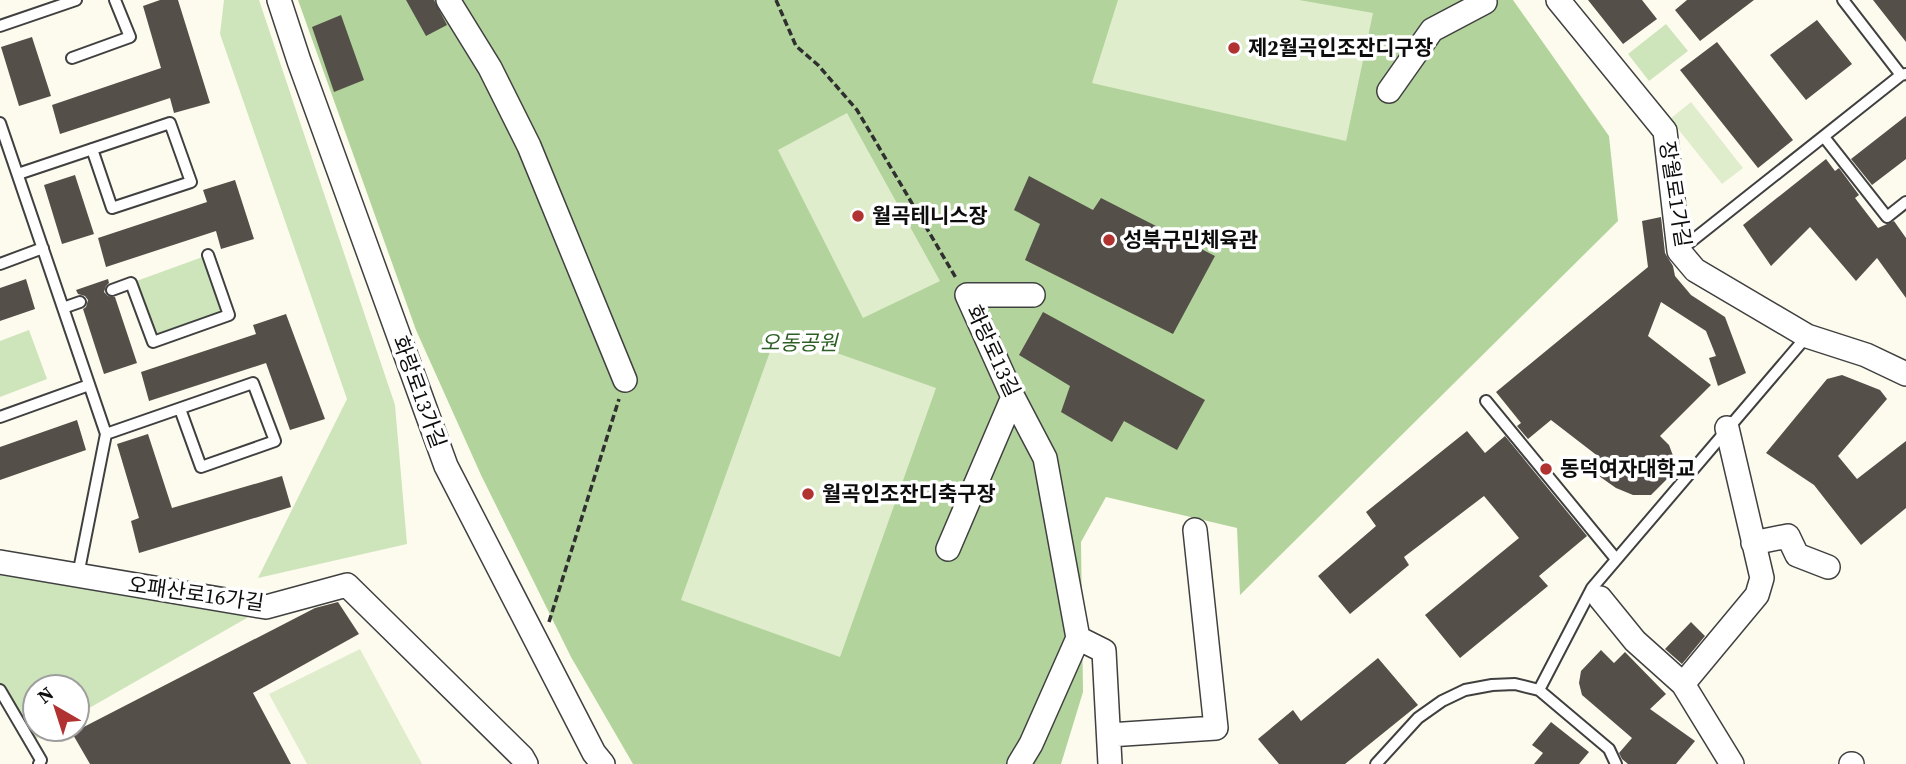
<svg xmlns="http://www.w3.org/2000/svg" width="1906" height="764" font-family="'Source Serif 4','Noto Sans KR',serif">
  <style>
    .green { fill: #cee5bb }
    .forest { fill: #b2d49c }
    .pitch { fill: #e0edcc }
    .building { fill: #554f4a }
    .lines { fill: none; stroke-linecap: round; stroke-linejoin: round }
    .service-casing { stroke: #404040; stroke-width: 14 }
    .minor-casing { stroke: #404040; stroke-width: 26 }
    .path { stroke: #2f2f2f; stroke-width: 3.5; stroke-dasharray: 7 3.5; stroke-linecap: butt }
    .service { stroke: #fff; stroke-width: 10 }
    .minor { stroke: #fff; stroke-width: 23 }
    .poi-dot { fill: #b03332; stroke: #fff; stroke-width: 2.5 }
    .labels { text-anchor: middle; stroke-width: 7; stroke-linejoin: round; paint-order: stroke }
    .poi-label { font-size: 21px; font-weight: bold; fill: #0d0d0d; stroke: #fff; text-anchor: start }
    .street-label { font-size: 21px; fill: #0d0d0d; stroke: #fff }
    .park-label { font-size: 21px; font-style: italic; fill: #2c5f23; stroke: #fff }
  </style>
  <rect width="100%" height="100%" fill="#fdfbee"/>
  <!-- green -->
  <path class="green" d="M224 0H259L395 405 407 544 258 578 347 399 220 34Z
    M1666 24 1688 51 1649 81 1628 54Z
    M208 255 229 315 153 342 131 283Z
    M29 330 47 379 0 397V341Z
    M0 562 266 607 77 715V687H35V729H52L30 742 0 690Z"/>
  <!-- forest -->
  <path class="forest" d="M298 0H1513L1609 136 1618 221 1240 595 1237 528 1106 497 1081 542 1083 692 1061 764H633L571 657 481 475 416 330Z"/>
  <!-- pitch -->
  <path class="pitch" d="M1118 0H1299L1373 13 1346 141 1092 83Z
    M1691 102 1743 168 1722 184 1670 119Z
    M847 113 940 281 863 318 778 150Z
    M777 332 936 388 840 657 681 600Z
    M360 649 422 764H307L269 694Z"/>
  <!-- building -->
  <path class="building" d="M160 0H178L210 103 174 113 170 98 60 134 52 105 161 68 143 6Z
    M406 0H434L447 25 426 36Z
    M1588 0H1642L1657 19 1623 44Z
    M1687 0H1754L1700 41 1675 10Z
    M1873 0H1906V42Z
    M341 15 364 80 334 92 312 27Z
    M1817 20 1852 64 1806 100 1770 55Z
    M32 37 51 96 19 106 1 47Z
    M1717 42 1793 140 1758 168 1680 70Z
    M1906 116V159L1872 185 1851 159Z
    M1826 159 1835 171 1839 168 1859 195 1855 198 1878 228 1894 221 1906 238V298L1877 258 1856 281 1810 227 1771 266 1743 225Z
    M75 175 94 234 62 244 44 185Z
    M1029 176 1093 210 1101 198 1215 256 1173 334 1025 260 1040 224 1014 210Z
    M235 180 254 239 221 249 216 231 106 267 98 238 207 202 203 190Z
    M1661 217 1665 253 1673 266 1675 276 1691 295 1725 317 1746 373 1718 386 1709 358 1716 356 1706 331 1661 302 1648 336 1711 385 1660 436 1669 445 1675 461 1672 474 1651 495H1633L1616 488 1589 469 1599 457 1551 420 1528 439 1517 426 1521 423 1496 392 1648 267 1642 221Z
    M26 279 35 309 0 321V288Z
    M108 279 109 283 106 286 104 292 108 296 115 297 137 363 104 374 83 309 86 307 88 300 85 296 78 294 76 290Z
    M1043 312 1205 400 1177 450 1124 421 1112 442 1061 412 1070 386 1019 355Z
    M286 314 325 419 290 430 266 363 149 401 141 372 256 334 253 325Z
    M1842 375 1880 390 1887 399 1838 456 1857 479 1906 441V508L1861 545 1814 485 1766 453 1827 379Z
    M77 420 86 450 0 480V447Z
    M1467 431 1485 453 1505 436 1587 536 1539 576 1548 586 1460 658 1425 615 1519 538 1484 496 1404 557 1409 565 1350 614 1318 576 1376 526 1366 512Z
    M148 434 172 508 282 476 291 507 139 553 131 521 139 518 117 444Z
    M338 602 359 634 253 693 291 764H90L72 733 315 608Z
    M1691 622 1705 636 1682 664 1665 649Z
    M1601 650 1614 663 1625 652 1666 694 1650 709 1695 741 1676 764H1628L1622 759 1619 753 1632 738 1582 695 1579 683 1581 671Z
    M1378 658 1418 705 1345 764H1279L1258 739 1293 710 1301 721Z
    M1551 722 1589 752 1579 764H1534L1543 753 1532 745Z"/>
  <g class="lines">
    <defs>
      <path id="service" d="M1843 0 1901 75
        M0 26 76 0
        M72 58 130 37 115 0
        M0 123 106 434 78 575
        M1824 137 1887 217 1906 202
        M18 174 170 123 191 182 112 208 92 149
        M1679 251 1901 75 1906 74
        M0 264 43 248
        M112 290 131 283 153 342 229 315 208 255
        M63 308 80 302
        M1486 401 1616 559
        M0 417 89 385
        M106 434 253 383 275 441 201 467 180 409
        M0 690 41 760 39 764
        M1539 690 1592 588 1807 336
        M1376 764 1418 718 1442 701 1465 690 1492 685 1515 684 1539 690 1609 749 1616 764"/>
      <path id="minor" d="M279 0 299 61 446 466 594 753 603 764
        M448 0 490 68 529 146 625 380
        M1558 0 1665 131 1679 251 1695 270 1807 336 1866 355 1906 374
        M1389 91 1432 30 1485 2 1484 0
        M1033 295H967L1013 397 1045 458 1078 638
        M1753 543 1788 536 1797 555 1828 567
        M948 549 1013 397
        M0 562 266 607 347 585 522 757 526 764
        M1600 598 1635 641 1683 684 1732 764
        M1078 638 1104 651 1110 764
        M1683 684 1757 595 1762 578 1727 428
        M1109 735 1216 728 1195 530
        M1019 764 1031 744 1078 638
        M1851 764H1852"/>
    </defs>
    <!-- service casing -->
    <use href="#service" class="service-casing"/>
    <!-- minor casing -->
    <use href="#minor" class="minor-casing"/>
    <!-- path -->
    <path class="path" d="M776 0 796 46 818 65 857 110 956 278
      M549 622 619 399"/>
    <!-- service -->
    <use href="#service" class="service"/>
    <!-- minor -->
    <use href="#minor" class="minor"/>
  </g>
  <!-- markers -->
  <g class="poi-dot">
    <circle cx="1234" cy="48" r="7"/>
    <circle cx="858" cy="216" r="7"/>
    <circle cx="1109" cy="240" r="7"/>
    <circle cx="1546" cy="469" r="7"/>
    <circle cx="808" cy="494" r="7"/>
  </g>
  <g class="labels">
    <!-- poi labels -->
    <g class="poi-label">
      <text x="1248" y="55">제2월곡인조잔디구장</text>
      <text x="872" y="223">월곡테니스장</text>
      <text x="1123" y="247">성북구민체육관</text>
      <text x="1560" y="476">동덕여자대학교</text>
      <text x="822" y="501">월곡인조잔디축구장</text>
    </g>
    <!-- street labels -->
    <g class="street-label">
      <text transform="translate(1675 194) rotate(81)" y="7">장월로1가길</text>
      <text transform="translate(993 351) rotate(65)" y="7">화랑로13길</text>
      <text transform="translate(419 392) rotate(70)" y="7">화랑로13가길</text>
      <text transform="translate(196 594) rotate(8)" y="7">오패산로16가길</text>
    </g>
    <!-- park labels -->
    <g class="park-label">
      <text x="799" y="350">오동공원</text>
    </g>
  </g>
  <!-- north arrow -->
  <g transform="translate(56 708) rotate(321)"><circle r="33" fill="#ffffff" stroke="#9e9e9e" stroke-width="2"/>
  <path d="M0-5L12 26L0 18L-12 26Z" fill="#b03332"/>
  <text y="-10" font-size="19" font-weight="bold" text-anchor="middle" fill="#0d0d0d">N</text>
  </g>
</svg>
